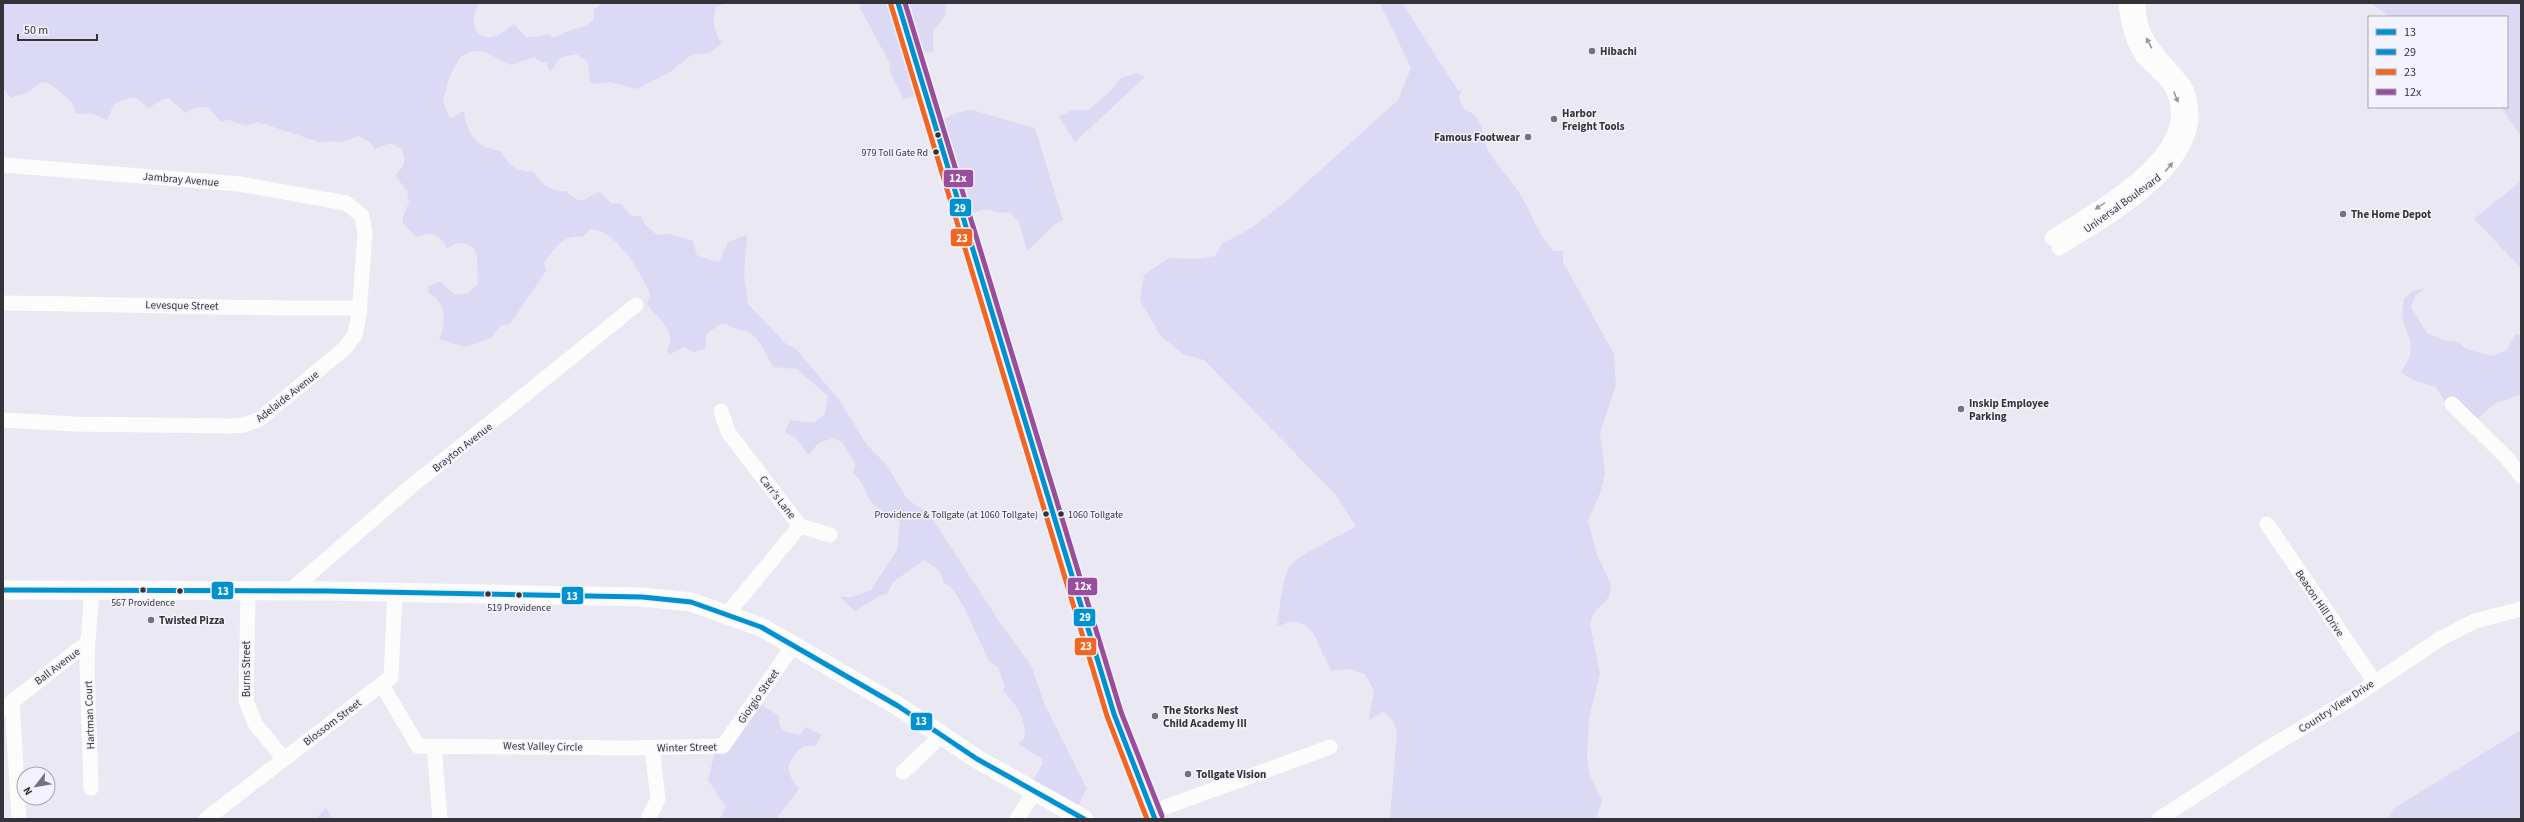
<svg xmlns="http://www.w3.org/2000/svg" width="2524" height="822" font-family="'Source Sans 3',sans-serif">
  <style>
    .green { fill: #dbd9f4 }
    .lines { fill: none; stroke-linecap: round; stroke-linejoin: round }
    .minor { stroke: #fcfcfd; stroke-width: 15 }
    .major { stroke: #fcfcfd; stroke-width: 19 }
    .bus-1-casing { stroke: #f4f3fd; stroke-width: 8 }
    .bus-2-casing { stroke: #f4f3fd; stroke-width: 8 }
    .bus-3-casing { stroke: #f4f3fd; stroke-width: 8 }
    .bus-4-casing { stroke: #f4f3fd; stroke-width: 8 }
    .bus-1 { stroke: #0092d0; stroke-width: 5 }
    .bus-2 { stroke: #0092d0; stroke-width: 5 }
    .bus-3 { stroke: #f26522; stroke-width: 5 }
    .bus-4 { stroke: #994d9d; stroke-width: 5 }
    .oneway { fill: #98989b }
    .poi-dot { fill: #74727a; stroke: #f4f3fd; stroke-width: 1.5 }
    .bus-dot { fill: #343339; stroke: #f4f3fd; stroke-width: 1.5 }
    .labels { text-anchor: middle; stroke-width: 3; stroke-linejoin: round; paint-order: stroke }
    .bus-label { font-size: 10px; fill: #343339; stroke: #f4f3fd; text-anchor: end }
    .poi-label { font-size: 11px; font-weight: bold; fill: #343339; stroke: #f4f3fd; text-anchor: start }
    .street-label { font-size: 11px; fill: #343339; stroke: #f4f3fd }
    .line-badge { stroke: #f4f3fd; stroke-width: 1.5 }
    .badge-label { font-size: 11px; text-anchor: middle; font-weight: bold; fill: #fff }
  </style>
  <rect width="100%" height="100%" fill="#eae8f2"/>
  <!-- green -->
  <path class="green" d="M3 3H479C470 16 472 41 492 37 500 36 508 28 514 24L526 37H538L547 34C558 41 561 33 571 30 581 27 586 28 594 19V10L602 3H726L716 7C712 21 714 32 722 43L709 53 691 55 669 73 637 89 610 82 596 84 590 82 588 62 576 54 561 57 550 72 546 62 543 63 534 57 511 65 483 51H471L460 57 449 78 443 101 450 119 464 111C465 124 471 139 483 146 488 149 495 149 501 152 509 166 518 172 534 172 541 184 552 193 566 191 586 208 581 198 600 192L611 203 621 204 632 216H641L645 224 657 235 670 234 693 241 697 256 719 262 728 242 747 235 744 275 748 304 786 344 796 349 839 400 867 445 886 464 907 499 929 514 1005 630 1031 665 1044 703 1087 789 1075 811 1031 784 1043 763 1041 758 1018 744 1025 737C1025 717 1017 705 1003 691L1005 686 998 667 989 661 963 605 952 588 944 583 939 570 924 560 893 582 887 594 881 595 855 611 840 597H852L871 590 897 550 900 522C891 516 879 511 872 502 863 491 866 485 853 473L855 464 843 443 834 438 818 443 809 455 795 437 785 433 790 420 814 423 825 414 828 396 797 369 773 367C767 356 760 338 748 332 745 330 741 331 738 329 720 322 723 321 706 335V348L695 352 683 347 669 355 667 350C678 332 658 318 647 305L650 293C639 270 618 232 591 229L582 237C563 234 555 249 544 262L546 271 510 324 501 325 491 338 465 347 439 339C447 322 446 302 429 293L427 286 440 282 455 295 467 294 478 284 477 255 473 247C462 242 456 241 447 249 441 234 431 231 416 237L403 223V216L409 203 407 191 395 175C405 166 406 162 402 149L390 143 375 149 369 141 359 136 341 143 333 141 322 143 258 122 245 126 230 120 220 121 208 107H198L186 113 169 99H163L148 108C134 94 132 96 114 104L107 120 91 113 76 114C71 98 71 102 60 92 38 72 42 87 23 94 18 95 16 95 11 98L3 88Z
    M861 3H946L945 16 933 31V52L915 51 927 93 904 99 890 72 889 62 860 8Z
    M1380 3H1402L1457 89 1461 91 1459 99 1464 109C1484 117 1481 133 1487 148 1494 163 1509 177 1518 191 1531 210 1537 235 1554 251H1563V262L1614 354 1616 385 1600 433 1605 474 1600 493 1588 521 1597 555 1611 584 1609 597 1594 613 1590 624 1600 674 1589 718 1587 757 1589 774 1602 801 1596 819H1390L1397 731 1391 718 1383 712 1369 720 1374 691 1365 674 1351 669 1331 671 1324 655 1323 656C1319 644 1312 623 1296 622 1291 621 1283 625 1277 626 1279 613 1283 575 1290 566 1302 552 1340 537 1356 526L1336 495 1204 360 1183 354 1160 335 1140 300 1144 275 1169 258 1194 259 1215 256 1222 244 1251 228 1284 203 1398 100 1411 68Z
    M2371 3H2521V136L2501 107H2507V17H2390Z
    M1136 73 1145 77 1075 142 1059 117 1072 110H1089L1109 92 1120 79Z
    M972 110 1035 128 1063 220 1055 224 1027 251 1019 222 1010 212 998 213C987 206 977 211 965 216L936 122 957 113Z
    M2521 181V268L2474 219Z
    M2425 289 2416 295 2411 307 2427 333 2444 340 2458 342 2466 349 2491 356 2506 351 2516 334 2521 336V394L2494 404 2473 423 2445 402 2435 386 2418 382 2401 373 2410 356 2411 344 2402 317 2404 299 2413 291Z
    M758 702 779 716V725L785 732 799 735 806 727 822 735 816 746H803C785 763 784 770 799 789L776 819H720L726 807 708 780 716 748Z
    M2521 730V819H2388L2393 809Z
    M325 808 327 809 332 819H316Z"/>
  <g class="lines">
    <!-- minor -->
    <path class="minor" d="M3 165 240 184 346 203 362 216 365 233 359 315 355 335 345 348 260 419 244 425 230 426 75 424 3 420
      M2052 238C2095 209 2209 152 2171 86 2165 76 2154 68 2146 60 2133 45 2128 22 2126 3
      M2059 248C2103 220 2187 175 2191 118 2191 107 2190 95 2184 86 2163 58 2137 42 2138 3
      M3 303C122 304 241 309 360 308
      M2452 404 2507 458 2521 476
      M721 411 728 432 800 526
      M2267 524 2374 681
      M800 526 830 535
      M291 590 408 489 636 305
      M248 591 246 701 256 725 284 759
      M727 614 800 526
      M88 642 87 665 91 788
      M382 685 418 746 626 748 723 746 793 646
      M12 701 19 819
      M3 709 88 642 92 589
      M434 746 440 819
      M903 772 942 735
      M1152 812 1330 747
      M206 819 391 677 395 592
      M648 819 658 799 652 748
      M1017 819 1035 791
      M2159 819 2265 750 2349 700 2440 639 2475 621 2521 609"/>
    <!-- major -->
    <path class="major" d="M898 3 1114 714 1155 819
      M3 590 327 591 642 597 691 602 761 627 898 706 977 759 1084 819"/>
    <defs>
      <path id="bus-1" d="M3 590 327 591 642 597 691 602 761 627 898 706 977 759 1084 819"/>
      <path id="bus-2" d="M898 3 1114 714 1155 819"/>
      <path id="bus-3" d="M891 5 1107 716 1147 819"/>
      <path id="bus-4" d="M905 3 1121 712 1162 816"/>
    </defs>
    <!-- bus-1 casing -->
    <use href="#bus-1" class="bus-1-casing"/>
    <!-- bus-2 casing -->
    <use href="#bus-2" class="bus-2-casing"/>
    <!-- bus-3 casing -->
    <use href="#bus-3" class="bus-3-casing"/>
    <!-- bus-4 casing -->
    <use href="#bus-4" class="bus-4-casing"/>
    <!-- bus-1 -->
    <use href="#bus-1" class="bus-1"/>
    <!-- bus-2 -->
    <use href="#bus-2" class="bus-2"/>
    <!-- bus-3 -->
    <use href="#bus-3" class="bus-3"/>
    <!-- bus-4 -->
    <use href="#bus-4" class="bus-4"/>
  </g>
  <!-- one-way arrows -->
  <defs><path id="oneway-solid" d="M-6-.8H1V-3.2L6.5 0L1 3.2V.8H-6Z"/></defs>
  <g class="oneway">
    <use href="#oneway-solid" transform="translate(2149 43) rotate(-118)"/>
    <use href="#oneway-solid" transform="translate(2176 97) rotate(68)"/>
    <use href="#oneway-solid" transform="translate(2169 167) rotate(-50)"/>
    <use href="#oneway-solid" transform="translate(2100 206) rotate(146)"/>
  </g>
  <!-- markers -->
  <g class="poi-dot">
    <circle cx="1592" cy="51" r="4"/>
    <circle cx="1554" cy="119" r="4"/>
    <circle cx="1528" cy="137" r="4"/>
    <circle cx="2343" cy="214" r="4"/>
    <circle cx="1961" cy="409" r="4"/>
    <circle cx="151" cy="620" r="4"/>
    <circle cx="1155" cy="716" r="4"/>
    <circle cx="1188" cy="774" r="4"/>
  </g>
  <g class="bus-dot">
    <circle cx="938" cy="135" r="3.5"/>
    <circle cx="936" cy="152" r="3.5"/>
    <circle cx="1046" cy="514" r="3.5"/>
    <circle cx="1061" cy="514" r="3.5"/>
    <circle cx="143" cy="590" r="3.5"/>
    <circle cx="180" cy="591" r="3.5"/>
    <circle cx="488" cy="594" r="3.5"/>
    <circle cx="519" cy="595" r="3.5"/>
  </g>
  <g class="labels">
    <!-- bus labels -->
    <g class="bus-label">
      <text x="928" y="156">979 Toll Gate Rd</text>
      <text x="1038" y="518">Providence &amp; Tollgate (at 1060 Tollgate)</text>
      <text x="1068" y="518" text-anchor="start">1060 Tollgate</text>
      <text x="143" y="606" text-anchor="middle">567 Providence</text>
      <text x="519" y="611" text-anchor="middle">519 Providence</text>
    </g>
    <!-- poi labels -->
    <g class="poi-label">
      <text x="1600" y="55">Hibachi</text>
      <text x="1562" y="117">Harbor<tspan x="1562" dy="13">Freight Tools</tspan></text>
      <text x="1520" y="141" text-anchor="end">Famous Footwear</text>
      <text x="2351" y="218">The Home Depot</text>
      <text x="1969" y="407">Inskip Employee<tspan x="1969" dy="13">Parking</tspan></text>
      <text x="159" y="624">Twisted Pizza</text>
      <text x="1163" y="714">The Storks Nest<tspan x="1163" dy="13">Child Academy III</tspan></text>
      <text x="1196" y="778">Tollgate Vision</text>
    </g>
    <!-- street labels -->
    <g class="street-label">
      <text transform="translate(181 179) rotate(5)" y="4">Jambray Avenue</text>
      <text transform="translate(2122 203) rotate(-36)" y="4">Universal Boulevard</text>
      <text transform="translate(182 305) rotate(1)" y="4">Levesque Street</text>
      <text transform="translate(287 396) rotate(-38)" y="4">Adelaide Avenue</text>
      <text transform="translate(462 447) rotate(-38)" y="4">Brayton Avenue</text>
      <text transform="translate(778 497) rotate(52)" y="4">Carr's Lane</text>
      <text transform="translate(2320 603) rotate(56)" y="4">Beacon Hill Drive</text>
      <text transform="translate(57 666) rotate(-37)" y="4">Ball Avenue</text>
      <text transform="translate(246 669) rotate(-90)" y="4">Burns Street</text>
      <text transform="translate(758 696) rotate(-55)" y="4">Giorgio Street</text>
      <text transform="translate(2336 706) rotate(-33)" y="4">Country View Drive</text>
      <text transform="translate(89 715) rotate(-92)" y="4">Hartman Court</text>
      <text transform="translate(332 722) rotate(-37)" y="4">Blossom Street</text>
      <text transform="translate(543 746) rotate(1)" y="4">West Valley Circle</text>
      <text transform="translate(687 747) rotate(-1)" y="4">Winter Street</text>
    </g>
  </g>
  <g class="line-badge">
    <rect x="943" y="169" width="31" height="19" rx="4" fill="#994d9d"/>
    <rect x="949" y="198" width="23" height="19" rx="4" fill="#0092d0"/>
    <rect x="950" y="228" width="23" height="19" rx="4" fill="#f26522"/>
    <rect x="1067" y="577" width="31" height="19" rx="4" fill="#994d9d"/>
    <rect x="211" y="581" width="23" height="19" rx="4" fill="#0092d0"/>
    <rect x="561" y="586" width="23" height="19" rx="4" fill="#0092d0"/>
    <rect x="1073" y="608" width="23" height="19" rx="4" fill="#0092d0"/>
    <rect x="1074" y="637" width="23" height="19" rx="4" fill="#f26522"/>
    <rect x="910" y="712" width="23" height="19" rx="4" fill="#0092d0"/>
  </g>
  <g class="badge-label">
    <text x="958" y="182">12x</text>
    <text x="960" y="212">29</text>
    <text x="962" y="242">23</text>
    <text x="1083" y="590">12x</text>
    <text x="223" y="595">13</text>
    <text x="572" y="600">13</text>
    <text x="1085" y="621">29</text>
    <text x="1086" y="650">23</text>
    <text x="921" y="725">13</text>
  </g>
  <!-- border -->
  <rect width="2524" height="822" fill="none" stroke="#343339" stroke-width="8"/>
  <!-- legend -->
  <rect x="2368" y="16" width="140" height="92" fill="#f4f3fd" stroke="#a7a6af"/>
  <rect x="2376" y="29" width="20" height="6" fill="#0092d0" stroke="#a7a6af"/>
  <text x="2404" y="36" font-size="12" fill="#343339">13</text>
  <rect x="2376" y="49" width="20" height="6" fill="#0092d0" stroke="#a7a6af"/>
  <text x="2404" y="56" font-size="12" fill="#343339">29</text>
  <rect x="2376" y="69" width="20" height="6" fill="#f26522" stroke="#a7a6af"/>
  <text x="2404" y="76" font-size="12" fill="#343339">23</text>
  <rect x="2376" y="89" width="20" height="6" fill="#994d9d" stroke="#a7a6af"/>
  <text x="2404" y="96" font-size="12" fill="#343339">12x</text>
  <!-- north arrow -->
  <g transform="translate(36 786) rotate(239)"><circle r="19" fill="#f4f3fd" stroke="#a7a6af"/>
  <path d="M0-3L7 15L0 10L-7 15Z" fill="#74727a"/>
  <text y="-6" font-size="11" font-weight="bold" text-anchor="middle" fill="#343339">N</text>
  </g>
  <!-- scale -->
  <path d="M18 34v6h79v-6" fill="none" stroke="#343339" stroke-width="2"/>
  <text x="24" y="34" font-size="12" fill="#343339" stroke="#f4f3fd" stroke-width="3" paint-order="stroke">50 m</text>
</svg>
